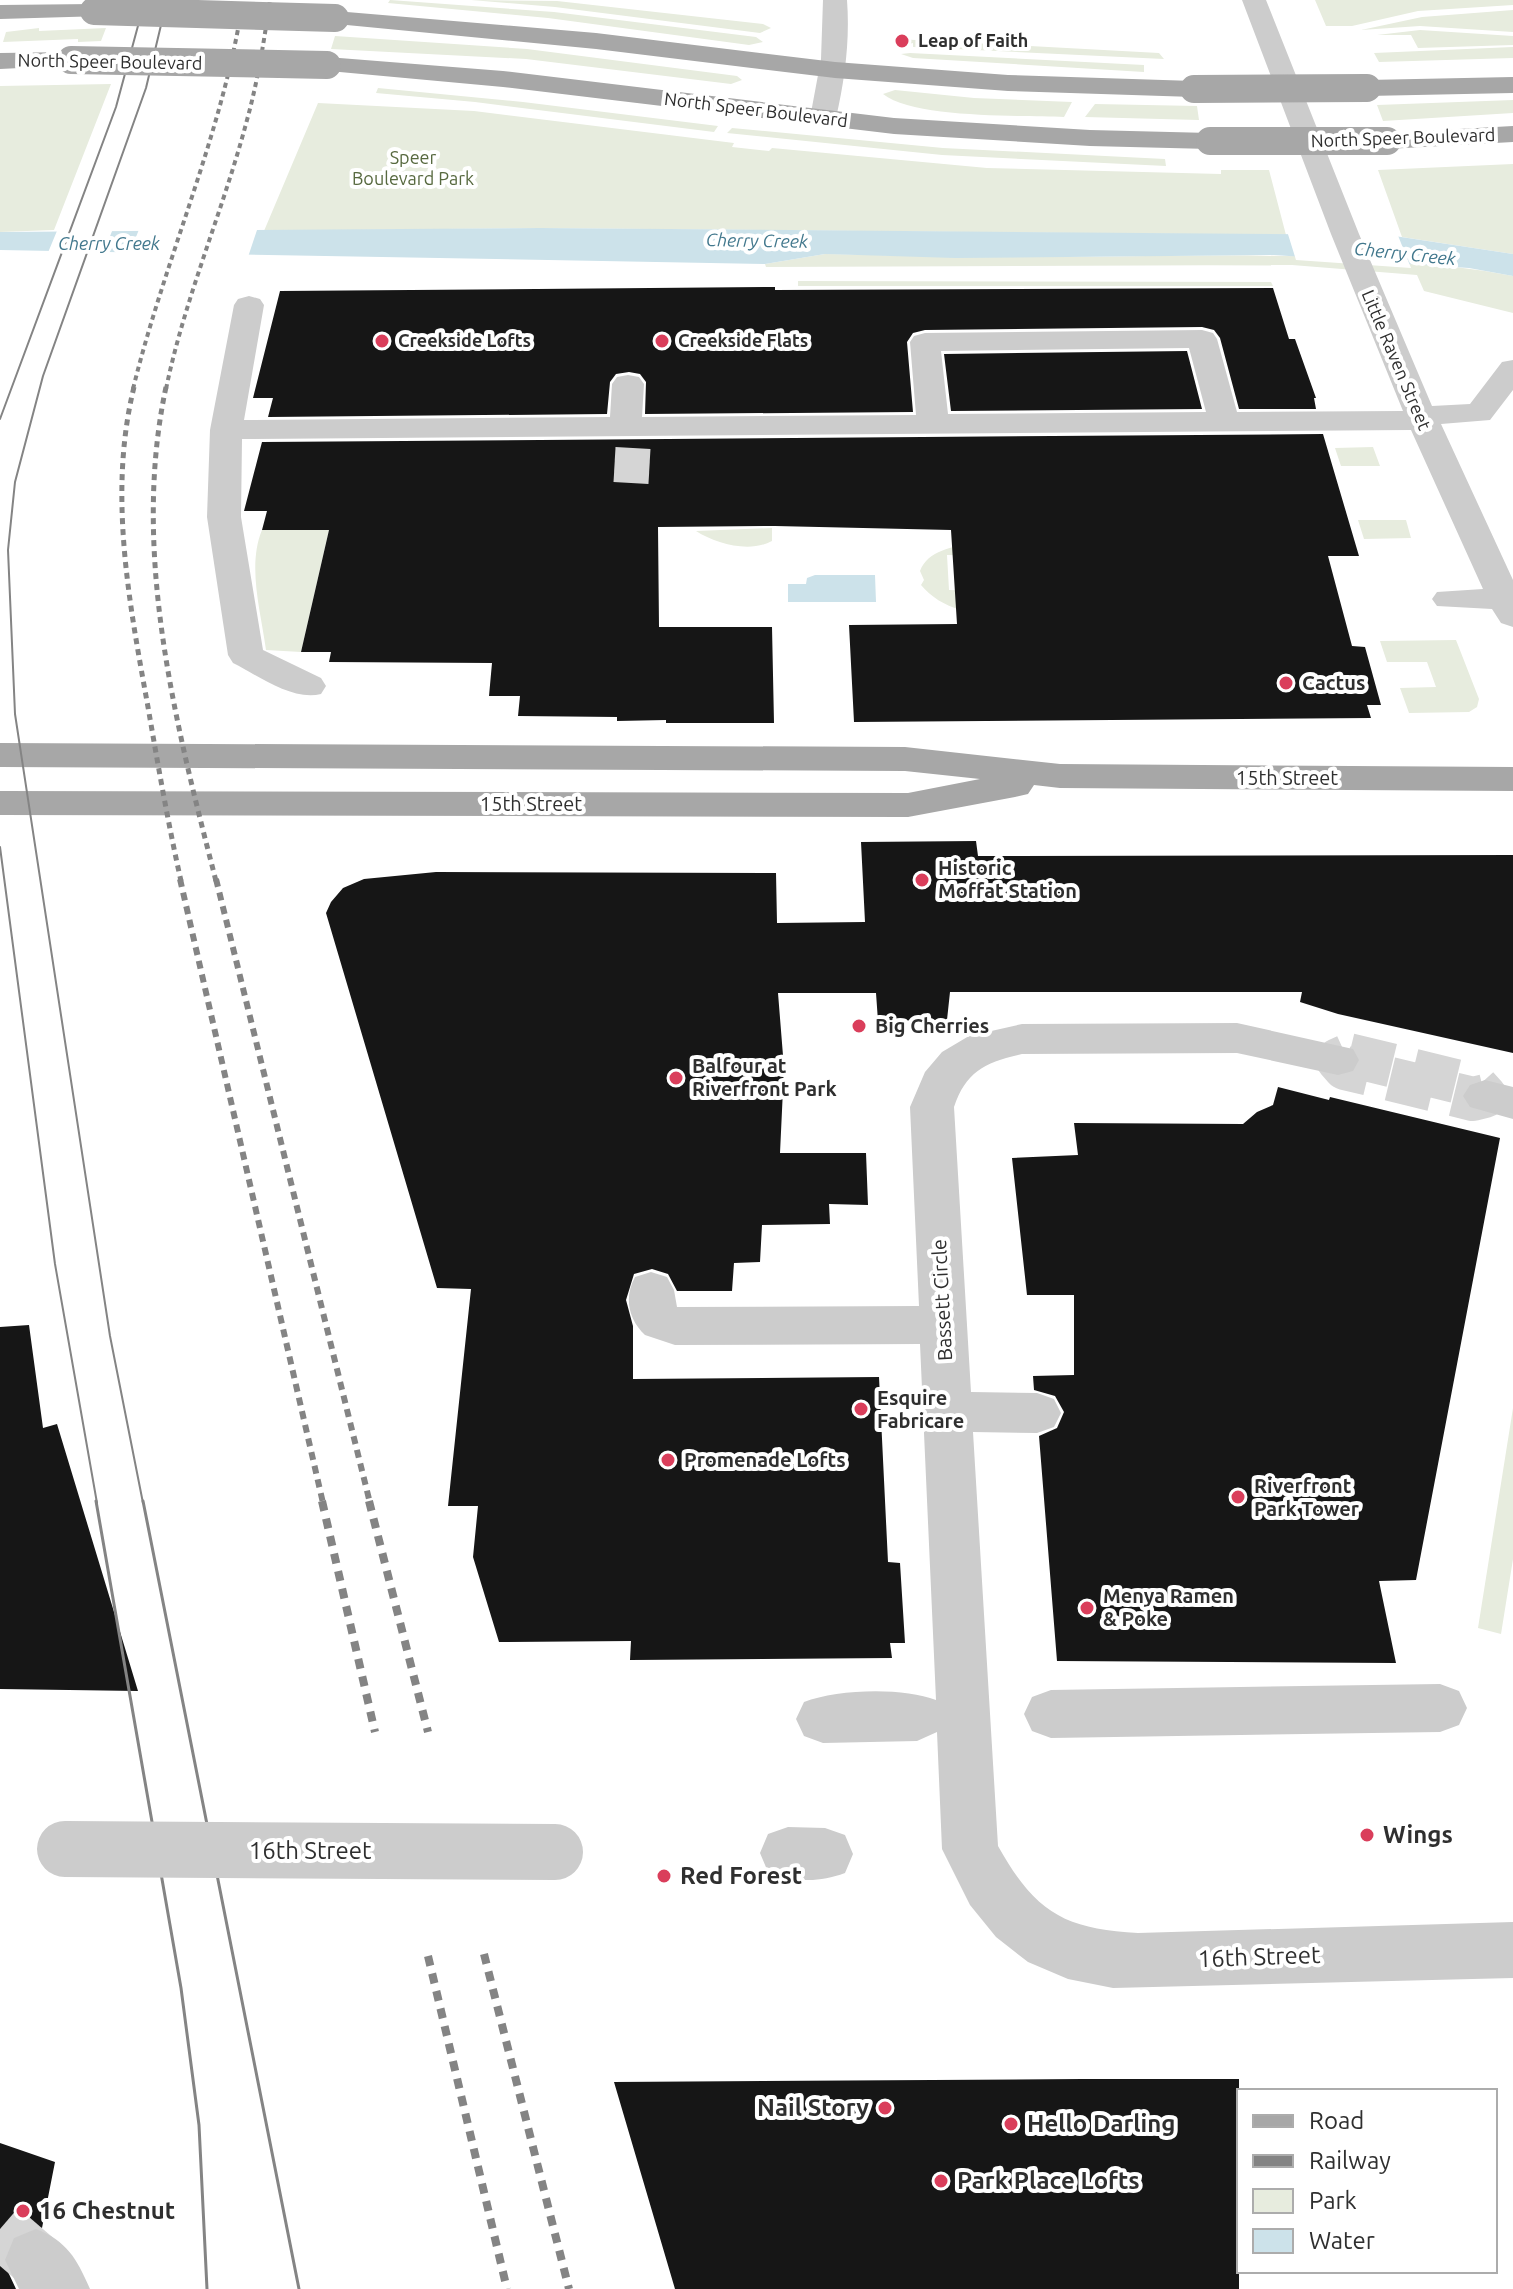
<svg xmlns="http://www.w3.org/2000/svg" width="1513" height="2289" font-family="Ubuntu,sans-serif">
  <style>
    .green { fill: #e7ecde }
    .water { fill: #cce2ea }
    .pier { fill: #fff }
    .building { fill: #161616 }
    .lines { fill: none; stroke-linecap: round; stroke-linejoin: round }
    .minor-tunnel-far2 { stroke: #d5d5d5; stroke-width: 35; stroke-dasharray: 35 18; stroke-linecap: butt }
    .minor-tunnel-far1 { stroke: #d5d5d5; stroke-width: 44; stroke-dasharray: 44 22; stroke-linecap: butt }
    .minor-tunnel { stroke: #d5d5d5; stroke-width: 56; stroke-dasharray: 56 28; stroke-linecap: butt }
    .minor { fill: #ccc; fill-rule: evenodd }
    .major { fill: #a7a7a7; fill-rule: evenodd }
    .tram-far1 { stroke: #848484; stroke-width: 2 }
    .tram { stroke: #848484; stroke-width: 3 }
    .rail-far3 { stroke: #848484; stroke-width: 4; stroke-dasharray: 5 4; stroke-linecap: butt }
    .rail-far2 { stroke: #848484; stroke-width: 5; stroke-dasharray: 6 5; stroke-linecap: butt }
    .rail-far1 { stroke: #848484; stroke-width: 6; stroke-dasharray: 8 6; stroke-linecap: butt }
    .rail { stroke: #848484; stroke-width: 8; stroke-dasharray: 10 8; stroke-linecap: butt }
    .minor-bridge { stroke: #ccc; stroke-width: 56 }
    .major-bridge { stroke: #a7a7a7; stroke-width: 28 }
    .poi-dot { fill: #da3e5b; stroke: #fff; stroke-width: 3 }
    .labels { text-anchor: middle; stroke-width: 8; stroke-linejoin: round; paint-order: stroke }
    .far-poi-label { font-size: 18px; font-weight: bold; fill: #2f2f2f; stroke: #fff; text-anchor: start }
    .far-street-label { font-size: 18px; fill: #2f2f2f; stroke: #fff }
    .far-park-label { font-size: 18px; fill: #57693f; stroke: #fff }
    .far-water-label { font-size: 18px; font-style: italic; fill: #42788d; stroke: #fff }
    .poi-label { font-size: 20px; font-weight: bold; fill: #2f2f2f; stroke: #fff; text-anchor: start }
    .street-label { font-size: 20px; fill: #2f2f2f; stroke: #fff }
    .near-poi-label { font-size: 24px; font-weight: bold; fill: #2f2f2f; stroke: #fff; text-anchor: start }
    .near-street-label { font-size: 24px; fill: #2f2f2f; stroke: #fff }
  </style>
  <rect width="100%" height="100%" fill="#fff"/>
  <!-- green -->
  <path class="green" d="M390 0 554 12 756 37 763 42 749 45 548 18 388 3Z
    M471 0 557 1 763 24 771 28 760 33 555 7Z
    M1315 0H1513V5L1418 11 1352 26H1326Z
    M1513 10V32L1420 26 1361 30 1422 17Z
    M39 28V31L106 28 101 41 78 42V39L3 42 6 32Z
    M1420 30 1513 36V45L1418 48 1411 35H1377Z
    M335 36 527 49 737 76 742 80 731 84 526 59 331 49Z
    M897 39 1159 53 1164 59 913 47V43L900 46Z
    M1513 47V58L1379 62 1374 53Z
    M910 53 1144 65V72L913 58 901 54Z
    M111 84 54 230 0 232V86Z
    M378 88 523 102 718 126 714 132 475 102 376 93Z
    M895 90 974 98 1072 102 1064 117C1022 115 915 119 883 94Z
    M1513 100V113L1383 121 1377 105Z
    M318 103 474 111 734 143 732 147 769 151 772 148 987 168 1221 174V170H1269L1286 235 540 228 264 231Z
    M1095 104 1197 106 1199 120 1085 117Z
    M732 128 943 148 1165 159 1166 166 942 155 727 133Z
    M1513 164V254L1402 237 1378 170Z
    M825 254C933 256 1040 258 1148 256 1268 255 1395 254 1513 276V313L1424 291 1417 275 1292 265 766 267 765 264Z
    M798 281 1271 282 1273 286H798Z
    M1373 447 1380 466H1341L1335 448Z
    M1358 520H1406L1411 538 1364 539Z
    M772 528V541C750 553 716 544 696 531Z
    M262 530H329L301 652 266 650C261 612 247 566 262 530Z
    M973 543 995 556 947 555 949 590 983 591 961 610C944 605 931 597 921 585L924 580 920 571C928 550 953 547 973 543Z
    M1456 640 1479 699 1477 707 1469 712 1409 713 1400 688 1436 687 1427 662H1387L1380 641Z
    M1513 1408V1559L1501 1634 1478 1628Z"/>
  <!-- water -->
  <path class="water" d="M540 228 1388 235 1513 254V276L1469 268 1274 255 955 258 825 254 765 264 0 250V232Z
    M815 575H875L876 602H788V584H806L807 578Z"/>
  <!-- pier -->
  <path class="pier" d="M59 226H114L102 257 47 255Z
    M140 227H258L247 260 128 257Z
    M1287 231 1397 233 1411 268 1296 260Z"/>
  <!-- building -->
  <path class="building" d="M775 287V290L1273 288 1289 339H1295L1316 398H1314L1316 409H1239L1220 338 1214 330 1202 327 925 330 913 333 907 342 913 412 645 414 646 382 640 374 629 372 616 374 610 382 607 414 268 417 273 398H253L280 291Z
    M1187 351 1202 409 951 411 944 354Z
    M1323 434 1359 556H1328L1352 646 1365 647 1381 705H1367L1371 718 854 722 849 625 957 624 951 530 775 526 658 527 659 627H772L774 723H666V720L617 721V717L518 716 520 696H489L492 663 329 662 331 652H301L329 530H262L267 511H244L262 442Z
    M976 841 978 856 1513 855V1053L1338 1014 1300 1002 1302 992H950L947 1020 878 1021 876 993H778L784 1068 780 1153H866L868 1205 829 1204 830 1224 762 1225 760 1262 734 1263 732 1291H677L668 1274 652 1269 634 1274 626 1300 633 1326V1379L879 1377 888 1562 900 1563 905 1643H890L892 1658 630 1660 631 1641 499 1642 473 1557 478 1506H448L471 1289 437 1288 326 913 331 902 343 888 364 879 436 872 776 873 777 923 865 922 861 842Z
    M1278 1087 1329 1100 1330 1097 1500 1138 1416 1580 1379 1581 1396 1663 1057 1661 1039 1436 1057 1428 1064 1412 1055 1396 1034 1390 1033 1376 1074 1375V1295H1027L1012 1158 1078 1155 1074 1123 1243 1124 1257 1112 1273 1105Z
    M29 1325 43 1428 57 1424 138 1691 0 1689V1327Z
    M1083 2079H1239V2289H675L614 2082Z
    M0 2143 55 2162 42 2228 35 2226 13 2235 2 2259 16 2289H0Z"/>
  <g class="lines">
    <!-- minor-tunnel-far2 -->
    <path class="minor-tunnel-far2" d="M631 483 633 448"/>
    <!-- minor-tunnel-far1 -->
    <path class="minor-tunnel-far1" d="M1349 1055 1476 1086 1485 1096 1473 1099 1345 1068 1338 1060Z"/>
    <!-- minor-tunnel -->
    <path class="minor-tunnel" d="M0 2229 36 2260"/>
    <!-- minor -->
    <path class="minor" d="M823 0H847C850 40 845 79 836 118L832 124H814L810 118 821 59Z
      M1242 0H1266L1359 234 1432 406 1470 404 1502 362 1513 360V390L1490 420 1441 424 1513 580V627L1501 623 1492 609 1437 606 1432 599 1437 592 1483 589 1411 430 242 439 241 517 263 650 321 678 326 686 321 694C292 701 259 676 233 663L228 655 207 517 210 430 234 305 238 299 249 296 260 299 264 305 244 420 610 417 612 384 617 377 628 375 639 377 644 384 642 417 916 415 910 342 914 336 925 333 1202 330 1213 333 1217 339 1237 412 1403 411 1331 234ZM1189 348 1206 412 948 414 941 351Z
      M1237 1023 1353 1049 1359 1060 1353 1071 1338 1075 1237 1053 1022 1054C986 1062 966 1071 954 1107L971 1392 1037 1393 1054 1399 1061 1413 1054 1427 1037 1433 973 1432 998 1846C1035 1912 1064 1929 1138 1933L1513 1922V1978L1113 1988 1068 1979 1028 1962 996 1937 970 1905 942 1849 937 1732 917 1741 823 1743 804 1736 796 1719 804 1702C837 1689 903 1687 936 1700L920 1344 675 1345 645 1335C628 1319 624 1297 635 1277L651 1272 667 1277 674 1290 677 1307 919 1306 910 1107 925 1072 942 1052 969 1036 1022 1024Z
      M1485 1080 1513 1087V1119L1470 1107 1463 1096 1470 1085Z
      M1440 1684 1459 1691 1467 1708 1459 1725 1440 1732 1051 1738 1032 1731 1024 1714 1032 1697 1051 1690Z
      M788 1827 825 1828 845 1835 853 1854 845 1873C818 1883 795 1882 768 1872L760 1853 768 1834Z
      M36 2229C67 2241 77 2259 90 2289H19L5 2260 14 2238Z"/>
    <!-- major -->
    <path class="major" d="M94 4 103 6 106 11 103 16 0 19V5Z
      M335 11 596 33 835 62 1008 75 1194 81 1203 83 1207 89 1203 95 1194 97 1008 91 835 78 596 49 326 23 323 18 326 13Z
      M71 52 80 55 84 60 80 65 0 69V53Z
      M327 57 503 71 894 118 1090 130 1210 133 1220 135 1224 141 1220 147 1210 149 1090 146 894 134 503 87 318 70 314 65 318 60Z
      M1513 77V93L1367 96 1358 94 1354 88 1358 82 1367 80Z
      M1513 126V142L1387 149 1377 147 1373 141 1377 135 1387 133Z
      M0 743 905 747 1060 764 1513 767V791L1060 788 1034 785 1028 794 1015 797 908 817 0 815V791L908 793 980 779 905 771 0 767Z"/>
    <!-- tram-far1 -->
    <path class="tram-far1" d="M0 419 116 107 145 0
      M0 847 55 1264 97 1503
      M143 1503 110 1336 15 714 8 550 15 482 43 376 146 88 167 0"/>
    <!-- tram -->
    <path class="tram" d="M96 1501 181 1988 199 2125 207 2289
      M143 1501 299 2289"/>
    <!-- rail-far3 -->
    <path class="rail-far3" d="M133 389C165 258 223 133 243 0
      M166 389C185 297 223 211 247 120 258 80 264 41 270 0"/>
    <!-- rail-far2 -->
    <path class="rail-far2" d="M134 387C108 493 129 602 148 707 158 765 168 823 181 881
      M166 387C131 551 175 722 216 881"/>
    <!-- rail-far1 -->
    <path class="rail-far1" d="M180 879 323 1503
      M216 879 370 1503"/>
    <!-- rail -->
    <path class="rail" d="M322 1501 375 1732
      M369 1501 428 1732
      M484 1954 569 2289
      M428 1956 507 2289"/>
    <!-- minor-bridge -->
    <path class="minor-bridge" d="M65 1849 555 1852"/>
    <!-- major-bridge -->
    <path class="major-bridge" d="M94 11 335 18
      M71 60 327 65
      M1194 89 1367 88
      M1210 141H1387"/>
  </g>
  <!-- markers -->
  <g class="poi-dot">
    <circle cx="902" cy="41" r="8"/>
    <circle cx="382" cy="341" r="8"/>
    <circle cx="662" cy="341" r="8"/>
    <circle cx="1286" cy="683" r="8"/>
    <circle cx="922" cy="880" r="8"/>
    <circle cx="859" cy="1026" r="8"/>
    <circle cx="676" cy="1078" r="8"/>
    <circle cx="861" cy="1409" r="8"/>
    <circle cx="668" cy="1460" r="8"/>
    <circle cx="1238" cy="1497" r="8"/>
    <circle cx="1087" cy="1608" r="8"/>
    <circle cx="1367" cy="1835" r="8"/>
    <circle cx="664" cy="1876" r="8"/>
    <circle cx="885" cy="2108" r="8"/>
    <circle cx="1011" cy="2124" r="8"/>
    <circle cx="941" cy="2181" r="8"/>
    <circle cx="23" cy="2211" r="8"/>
  </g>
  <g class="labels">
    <!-- far-poi labels -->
    <g class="far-poi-label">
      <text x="918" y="47">Leap of Faith</text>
      <text x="398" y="347">Creekside Lofts</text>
      <text x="678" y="347">Creekside Flats</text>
    </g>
    <!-- far-street labels -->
    <g class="far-street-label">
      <text transform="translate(110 62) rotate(1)" y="6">North Speer Boulevard</text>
      <text transform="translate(756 110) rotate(7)" y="6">North Speer Boulevard</text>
      <text transform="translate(1403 138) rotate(-2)" y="6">North Speer Boulevard</text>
      <text transform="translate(1396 360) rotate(67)" y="6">Little Raven Street</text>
    </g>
    <!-- far-park labels -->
    <g class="far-park-label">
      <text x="413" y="164">Speer<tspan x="413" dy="21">Boulevard Park</tspan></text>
    </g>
    <!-- far-water labels -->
    <g class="far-water-label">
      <text transform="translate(757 241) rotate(1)" y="6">Cherry Creek</text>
      <text x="109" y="250">Cherry Creek</text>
      <text transform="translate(1405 254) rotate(6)" y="6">Cherry Creek</text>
    </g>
    <!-- poi labels -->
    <g class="poi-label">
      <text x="1302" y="690">Cactus</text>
      <text x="938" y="875">Historic<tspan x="938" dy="23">Moffat Station</tspan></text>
      <text x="875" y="1033">Big Cherries</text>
      <text x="692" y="1073">Balfour at<tspan x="692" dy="23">Riverfront Park</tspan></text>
      <text x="877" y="1405">Esquire<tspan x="877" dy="23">Fabricare</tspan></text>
      <text x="684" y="1467">Promenade Lofts</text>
      <text x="1254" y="1493">Riverfront<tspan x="1254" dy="23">Park Tower</tspan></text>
      <text x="1103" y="1603">Menya Ramen<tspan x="1103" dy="23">&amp; Poke</tspan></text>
    </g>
    <!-- street labels -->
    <g class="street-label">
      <text x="1287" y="785">15th Street</text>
      <text x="531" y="811">15th Street</text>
      <text transform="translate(942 1300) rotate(-93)" y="7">Bassett Circle</text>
    </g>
    <!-- near-poi labels -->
    <g class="near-poi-label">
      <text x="1383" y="1843">Wings</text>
      <text x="680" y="1884">Red Forest</text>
      <text x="869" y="2116" text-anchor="end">Nail Story</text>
      <text x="1027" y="2132">Hello Darling</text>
      <text x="957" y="2189">Park Place Lofts</text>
      <text x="39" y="2219">16 Chestnut</text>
    </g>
    <!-- near-street labels -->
    <g class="near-street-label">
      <text x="310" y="1859">16th Street</text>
      <text transform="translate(1259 1957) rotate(-2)" y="8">16th Street</text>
    </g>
  </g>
  <!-- legend -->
  <rect x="1237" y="2089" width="260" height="184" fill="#ffffff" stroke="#acacac" stroke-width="2"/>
  <rect x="1253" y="2115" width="40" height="12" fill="#a7a7a7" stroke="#acacac" stroke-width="2"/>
  <text x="1309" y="2129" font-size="24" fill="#2f2f2f">Road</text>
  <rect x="1253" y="2155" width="40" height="12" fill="#848484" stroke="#acacac" stroke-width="2"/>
  <text x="1309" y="2169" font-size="24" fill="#2f2f2f">Railway</text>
  <rect x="1253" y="2189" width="40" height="24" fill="#e7ecde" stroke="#acacac" stroke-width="2"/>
  <text x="1309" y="2209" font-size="24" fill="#2f2f2f">Park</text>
  <rect x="1253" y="2229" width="40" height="24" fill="#cce2ea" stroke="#acacac" stroke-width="2"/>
  <text x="1309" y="2249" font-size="24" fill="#2f2f2f">Water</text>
</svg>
